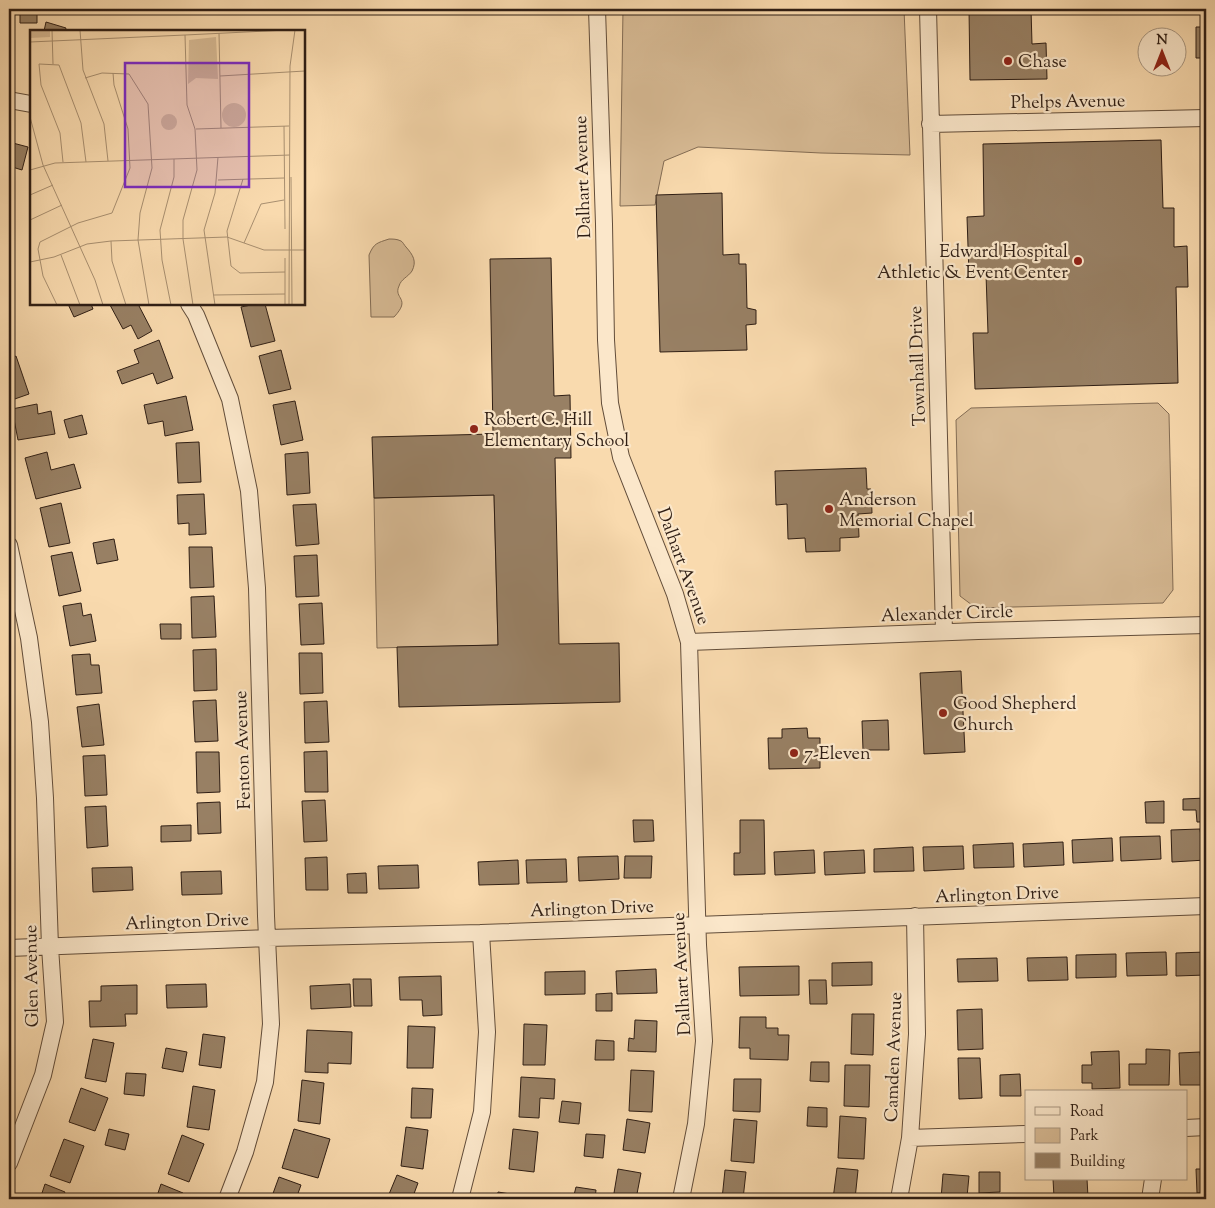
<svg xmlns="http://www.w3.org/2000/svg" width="1215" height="1208" font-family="'Sorts Mill Goudy',serif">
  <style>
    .green { fill: #d7ba94; stroke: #836c54 }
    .building { fill: #988064; stroke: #2f1e14 }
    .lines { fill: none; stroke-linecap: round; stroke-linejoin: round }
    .street-casing { stroke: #624d3a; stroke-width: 18 }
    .street { stroke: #fbe7ca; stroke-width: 16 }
    .poi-dot { fill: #8f2418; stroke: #fbe7ca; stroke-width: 2 }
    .labels { text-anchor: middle; stroke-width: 4.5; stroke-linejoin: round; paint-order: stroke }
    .poi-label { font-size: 18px; fill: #2f1e14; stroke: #fbe7ca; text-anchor: start }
    .street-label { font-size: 18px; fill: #2f1e14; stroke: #fbe7ca }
    .inset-road { fill: none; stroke: #a88f70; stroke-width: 1 }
    .view { fill: #7b2cbf; fill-opacity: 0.15; stroke: #7b2cbf; stroke-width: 2.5 }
    .inset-edge { fill: none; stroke: #2f1e14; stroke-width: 2.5 }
  </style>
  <rect width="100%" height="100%" fill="#f9daae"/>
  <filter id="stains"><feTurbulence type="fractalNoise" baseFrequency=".004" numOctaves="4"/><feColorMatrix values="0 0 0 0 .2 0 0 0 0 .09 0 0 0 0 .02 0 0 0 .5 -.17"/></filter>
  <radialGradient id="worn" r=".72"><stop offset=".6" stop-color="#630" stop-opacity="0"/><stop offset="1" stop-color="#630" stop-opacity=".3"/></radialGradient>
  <!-- green -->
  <path class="green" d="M623 9H904L910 155 821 153 698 147 664 161 655 205 620 206Z
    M389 239C393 239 397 239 401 241 403 242 404 245 406 247 413 255 417 261 412 271 408 277 401 279 399 286 393 299 412 298 394 317H371L369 255C374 243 377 243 389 239Z
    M1158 403 1169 414 1173 590 1163 603 976 608 960 596 956 420 971 408Z
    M494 495 498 645 377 648 374 498Z"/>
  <!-- building -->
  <path class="building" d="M20 9H37V23H20Z
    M969 9H1031L1032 44 1046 43 1047 79 970 80Z
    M46 22 66 28 65 31H44Z
    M1196 27H1206V58H1196Z
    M1161 140 1163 208H1174V247L1187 246 1188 287H1176L1178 383 975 389 973 333H988L986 274 969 275 967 217 984 216 983 144Z
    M9 142 28 147 22 170 9 166Z
    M722 193 723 255 739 254V264H746L747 308 756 310V324L746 325 747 350 660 352 656 195Z
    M551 258 554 396 570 395 571 458H555L559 644 619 643 620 702 399 707 397 647 498 645 494 495 374 498 372 437 493 434 490 259Z
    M68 304H91L93 309 74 317Z
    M112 304H138L152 331 138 339 131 325 123 329 110 305Z
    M256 304H265L275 341 251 347 241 307Z
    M159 340 173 378 157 384 153 373 122 384 117 371 139 363 134 350Z
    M281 350 291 389 269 394 259 356Z
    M16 356 29 394 9 401V359Z
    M186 396 193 430 165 436 163 421 148 424 144 405Z
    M295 401 303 440 281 445 273 405Z
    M37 404 38 414 51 411 55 434 18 440 12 409Z
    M82 415 87 434 69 438 64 420Z
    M199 442 201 482 178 483 176 443Z
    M47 452 51 470 74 464 81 488 36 499 25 458Z
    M308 452 310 493 287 495 285 454Z
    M866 468 867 489H871L872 513 858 514 859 537 840 538V551L806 552 805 538 788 539 787 504 776 505 775 471Z
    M204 494 206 534 189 535V523L178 524 177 495Z
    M61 503 70 543 49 547 40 508Z
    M316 504 319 544 296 546 293 505Z
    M114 539 118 560 97 564 93 543Z
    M189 547H212L214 587 190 588Z
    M72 552 81 591 59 596 51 556Z
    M317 555 319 596 296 597 294 556Z
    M214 596 216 637 192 638 191 597Z
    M81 603 83 616 91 614 96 641 70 646 63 606Z
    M322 603 324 644 301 645 299 604Z
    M160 624H181V639H161Z
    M216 649 217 690 194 691 193 650Z
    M299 653H322L323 693 300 694Z
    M90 654 91 665H99L102 693 76 695 72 655Z
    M961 671 965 752 924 754 920 673Z
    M216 700 218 741 195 742 193 701Z
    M327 701 329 742 305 743 304 702Z
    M99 704 104 745 82 747 77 707Z
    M888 720 889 750H863L862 721Z
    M807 728 808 738H820V768L769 769 768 738H782V729Z
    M327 751 328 792H305L304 752Z
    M196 752H219L220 792 197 793Z
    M105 755 107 795 85 796 83 756Z
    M1206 798V822H1197L1196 810H1183V799Z
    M325 800 327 841 304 842 302 801Z
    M1164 801V823H1146L1145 802Z
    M220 802 221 833 198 834 197 803Z
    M106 806 108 846 87 848 85 807Z
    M633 820H653L654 841 634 842Z
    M740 820H764L765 874 734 875V853H740Z
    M191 825V841L161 842V826Z
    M1200 829 1201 837H1206V860L1172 862 1171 830Z
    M1160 836 1161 859 1121 861 1120 837Z
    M1112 838 1113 861 1073 863 1072 840Z
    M1063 842 1064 865 1024 867 1023 844Z
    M1013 843 1014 867 974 868 973 845Z
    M963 846 964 869 924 871 923 847Z
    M913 847 914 871 874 872V849Z
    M814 850 815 873 775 875 774 852Z
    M864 850 865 873 825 875 824 852Z
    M618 856 619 879 579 881 578 857Z
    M625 856H652L651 878H624Z
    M327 857 328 890H306L305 858Z
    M566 859 567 882 527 883 526 860Z
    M518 860 519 884 479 885 478 862Z
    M418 865 419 888 379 889 378 866Z
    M132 867 133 890 93 892 92 868Z
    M221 871 222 894 182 895 181 872Z
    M366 873 367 893H348L347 874Z
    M1166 952 1167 975 1127 976 1126 953Z
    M1206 952V975L1176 976V953Z
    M1116 954V977L1076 978V955Z
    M1067 957 1068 980 1028 981 1027 958Z
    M997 958 998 981 958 982 957 959Z
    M872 962V985L832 986V963Z
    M799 966V995L740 996 739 967Z
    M656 969 657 993 617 994 616 971Z
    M585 971V994L545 995V972Z
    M441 976 442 1015 423 1016 422 1000H400L399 977Z
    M353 979H371L372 1006H354Z
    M809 980H826L827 1004H810Z
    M206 984 207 1007 167 1008 166 985Z
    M350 984 351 1007 311 1009 310 986Z
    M137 985V1014H125L126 1026 90 1027 89 1001H101V986Z
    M612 993V1011H596V994Z
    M982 1009 983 1049 958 1050 957 1010Z
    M852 1014H874L873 1055 851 1054Z
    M740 1017H766V1028H778V1035H789L788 1060 750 1059V1048H739Z
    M635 1020 657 1021 656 1052 628 1051 629 1038 634 1039Z
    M524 1024 547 1025 545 1065H523Z
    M408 1026 435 1027 433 1068H407Z
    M307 1030 352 1032 351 1064 328 1063V1073L305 1072Z
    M203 1034 225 1037 221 1068 199 1065Z
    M93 1039 114 1043 106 1082 85 1078Z
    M596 1040 614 1041V1060H595Z
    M166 1048 187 1052 183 1072 162 1068Z
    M1146 1049 1170 1050 1169 1085H1129V1064H1146Z
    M1119 1051 1120 1088 1092 1089V1083H1082V1065H1092L1091 1052Z
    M1200 1052 1201 1062H1206V1085H1180L1179 1053Z
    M958 1058H980L982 1098 959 1099Z
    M811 1062H829V1082L810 1081Z
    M845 1065H870L869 1107 844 1106Z
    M631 1070 654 1071 652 1112 629 1111Z
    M126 1073 146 1074 144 1096 124 1094Z
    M1020 1074 1021 1096H1000V1075Z
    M521 1077 555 1079 554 1099 540 1098 539 1118 519 1117Z
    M734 1079H761L760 1112 733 1111Z
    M302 1080 324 1083 320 1124 298 1121Z
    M193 1086 215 1090 209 1130 187 1127Z
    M81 1088 108 1098 95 1131 69 1122Z
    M412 1088 433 1089 431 1118H411Z
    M562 1101 581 1103 579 1124 559 1122Z
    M808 1107 827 1108V1127L807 1126Z
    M840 1116 866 1118 864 1159 838 1158Z
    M627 1119 650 1123 645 1153 623 1150Z
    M734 1119 757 1121 754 1163 731 1161Z
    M406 1127 428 1130 423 1169 401 1166Z
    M109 1129 129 1134 125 1150 105 1145Z
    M294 1129 330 1139 318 1178 282 1168Z
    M513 1129 538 1132 534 1172 509 1169Z
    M586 1134 605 1135 603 1158 584 1156Z
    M182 1135 204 1144 189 1182 168 1174Z
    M64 1139 84 1146 70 1183 50 1176Z
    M837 1168 858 1170 855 1199H833Z
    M618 1169 641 1173 636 1199H613Z
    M1196 1169H1206V1192L1197 1193Z
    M725 1170 746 1172 743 1199H722Z
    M979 1172H1000V1192L979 1193Z
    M943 1174 969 1176 967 1197H972V1199H941Z
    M397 1175 418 1183 412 1199H387Z
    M279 1177 301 1185 296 1199H271Z
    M1053 1179H1087L1088 1197H1054Z
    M45 1184 65 1192 62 1199H40Z
    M161 1184 183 1193 181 1199H156Z
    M576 1187 596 1190 595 1199H573Z
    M498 1192 522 1196 521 1199H497Z"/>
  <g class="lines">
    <defs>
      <path id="street" d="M597 9 604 224 606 340 610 403 621 457 675 594 689 642 698 945 704 1041 696 1124 681 1199
        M928 9 944 632
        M9 100 31 104
        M930 124 1206 118
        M189 304 196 315 230 399 249 491 257 588 266 916 271 1024 265 1082 245 1152 227 1199
        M9 545 29 638 40 722 45 798 50 947 55 1022 43 1075 9 1163
        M689 642 978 631 1206 625
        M9 948 267 938 481 933 1206 906
        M1186 1128 1206 1127
        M910 1138 1026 1134
        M460 1199 482 1112 487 1032 481 933
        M899 1199 910 1138 917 1034 915 916
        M1150 1199 1153 1179"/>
    </defs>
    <!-- street casing -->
    <use href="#street" class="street-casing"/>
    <!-- street -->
    <use href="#street" class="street"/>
  </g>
  <!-- markers -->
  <g class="poi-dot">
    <circle cx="1008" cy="61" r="5"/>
    <circle cx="1078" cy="261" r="5"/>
    <circle cx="474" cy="429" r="5"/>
    <circle cx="829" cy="509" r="5"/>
    <circle cx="943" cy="713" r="5"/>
    <circle cx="794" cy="753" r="5"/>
  </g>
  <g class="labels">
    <!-- poi labels -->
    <g class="poi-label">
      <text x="1018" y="67">Chase</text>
      <text x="1068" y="257" text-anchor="end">Edward Hospital<tspan x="1068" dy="21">Athletic &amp; Event Center</tspan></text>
      <text x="484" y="425">Robert C. Hill<tspan x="484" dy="21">Elementary School</tspan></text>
      <text x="839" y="505">Anderson<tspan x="839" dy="21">Memorial Chapel</tspan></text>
      <text x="953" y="709">Good Shepherd<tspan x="953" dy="21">Church</tspan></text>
      <text x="804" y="759">7-Eleven</text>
    </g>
    <!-- street labels -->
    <g class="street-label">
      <text transform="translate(1068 101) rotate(-1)" y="6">Phelps Avenue</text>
      <text transform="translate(582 177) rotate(-92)" y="6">Dalhart Avenue</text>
      <text transform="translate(917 366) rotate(-92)" y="6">Townhall Drive</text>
      <text transform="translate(684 566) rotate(70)" y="6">Dalhart Avenue</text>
      <text transform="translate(947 613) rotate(-2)" y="6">Alexander Circle</text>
      <text transform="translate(242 750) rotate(-92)" y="6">Fenton Avenue</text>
      <text transform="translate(997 894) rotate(-2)" y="6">Arlington Drive</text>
      <text transform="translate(592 908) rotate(-2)" y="6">Arlington Drive</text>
      <text transform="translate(187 921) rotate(-2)" y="6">Arlington Drive</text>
      <text transform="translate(681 974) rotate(-93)" y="6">Dalhart Avenue</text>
      <text transform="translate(31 976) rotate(-91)" y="6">Glen Avenue</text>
      <text transform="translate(893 1057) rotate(-88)" y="6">Camden Avenue</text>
    </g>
  </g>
  <!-- overview -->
  <g transform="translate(30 30)">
    <rect width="275" height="275" fill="#f9daae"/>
    <path d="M0 0H20V7L0 8ZM186 7 188 49 166 48 158 54 159 10ZM192 85a12 12 0 1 1 24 0a12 12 0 1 1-24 0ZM131 92a8 8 0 1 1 16 0a8 8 0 1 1-16 0Z" fill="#d7ba94"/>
    <path class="inset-road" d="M22 0 23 34M50 0 53 40 74 94 78 131M189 3 191 98M155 5 257 0M0 12 155 5 157 75 165 99 167 140 153 190V209L163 275M190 46 275 41M55 48 72 43 99 44 118 74 122 138 110 183 108 210 119 275M0 87 13 135 65 250 73 275M254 96 255 199M166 99 259 96M33 132 30 103 11 55 9 34 29 35 51 93 56 132M0 140 25 133 260 125M261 147 262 275M213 149 197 201 201 236 210 243 255 242M188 150 254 148M0 165 23 155M0 190 32 175M81 211 82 231 96 275M214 213 231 174 254 170M31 225 50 275M0 232 24 227 57 214 81 211 197 207 234 220H275M184 265 255 264M27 275 13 246 8 219 10 212 48 193 82 183 100 138 98 99 84 55 83 43M141 275 132 230 130 200 144 147V129M185 275 174 200 185 163 188 127M255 275V228M259 275 260 36 265 0"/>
    <path class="view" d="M95 33H219V157H95Z"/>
    <rect width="275" height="275" class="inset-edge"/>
  </g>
  <!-- margin -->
  <rect width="1215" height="1208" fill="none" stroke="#f9daae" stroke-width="30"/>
  <rect x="10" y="10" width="1195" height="1188" fill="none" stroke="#2f1e14" stroke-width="2.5"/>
  <rect x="15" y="15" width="1185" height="1178" fill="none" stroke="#2f1e14"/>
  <!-- legend -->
  <rect x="1025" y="1090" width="162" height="90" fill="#fbe7ca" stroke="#a99781"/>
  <rect x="1035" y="1107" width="25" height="8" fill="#fbe7ca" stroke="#a99781"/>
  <text x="1070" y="1116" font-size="15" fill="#2f1e14">Road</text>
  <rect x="1035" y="1128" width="25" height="15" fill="#d7ba94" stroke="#a99781"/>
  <text x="1070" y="1140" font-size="15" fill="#2f1e14">Park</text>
  <rect x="1035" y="1153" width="25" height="15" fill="#988064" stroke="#a99781"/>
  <text x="1070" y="1166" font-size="15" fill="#2f1e14">Building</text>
  <!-- north arrow -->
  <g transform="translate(1162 52)"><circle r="24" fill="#fbe7ca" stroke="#a99781"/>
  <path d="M0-4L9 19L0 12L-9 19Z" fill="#8f2418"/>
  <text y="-8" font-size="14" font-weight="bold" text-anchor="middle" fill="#2f1e14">N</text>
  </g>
  <rect width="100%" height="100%" filter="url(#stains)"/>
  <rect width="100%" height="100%" fill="url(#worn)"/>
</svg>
